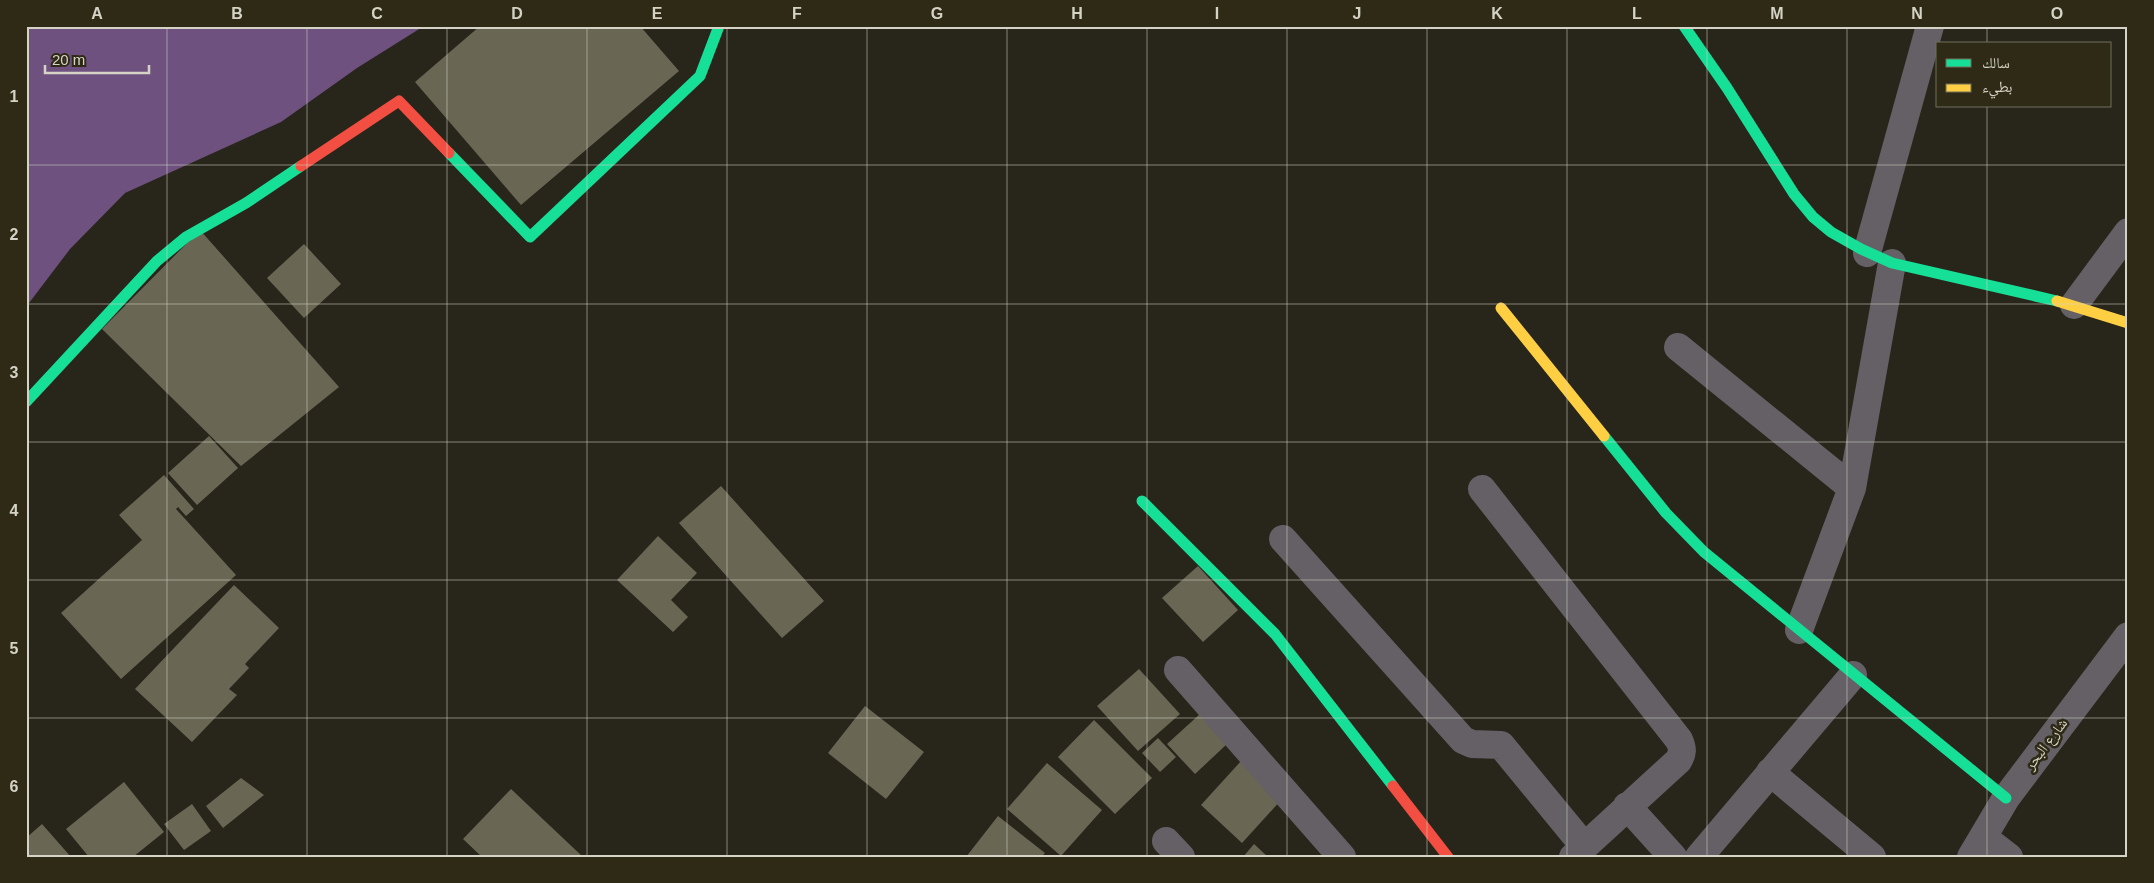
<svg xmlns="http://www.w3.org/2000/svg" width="2154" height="883" font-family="Arial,'Noto Naskh Arabic',sans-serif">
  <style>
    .water { fill: #6e517f }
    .building { fill: #696654 }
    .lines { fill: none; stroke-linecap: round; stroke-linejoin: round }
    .street { stroke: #646065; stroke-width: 28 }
    .fast { stroke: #16e098; stroke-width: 11 }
    .slow { stroke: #ffcf43; stroke-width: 11 }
    .jam { stroke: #f24e42; stroke-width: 11 }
    .grid { fill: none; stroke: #d5d3c6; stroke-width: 1; stroke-opacity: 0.55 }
    .labels { text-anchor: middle; stroke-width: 5; stroke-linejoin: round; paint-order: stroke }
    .street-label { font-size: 15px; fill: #d5d3c6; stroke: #2e2a15 }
    .neatline { fill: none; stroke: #d5d3c6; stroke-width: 2 }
    .grid-label { font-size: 16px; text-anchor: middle; font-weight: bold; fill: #d5d3c6 }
  </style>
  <rect width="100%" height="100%" fill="#28261b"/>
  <!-- water -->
  <path class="water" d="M26 26H424L357 68 281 122 125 193 70 249 26 307Z"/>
  <!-- building -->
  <path class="building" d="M480 26H640L679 71 521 205 415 82Z
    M200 230 339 387 241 466 102 329Z
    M304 244 341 284 304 318 267 278Z
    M209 436 238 468 197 505 168 473Z
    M164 475 194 509 186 516 178 507 176 509 236 575 121 679 61 613 142 540 119 515Z
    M721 486 824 601 782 638 679 523Z
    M658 536 697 573 671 600 688 617 673 632 617 580Z
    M1198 566 1238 610 1203 642 1162 598Z
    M234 585 279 628 245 664 249 668 229 689 237 695 192 742 135 689Z
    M1139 669 1180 714 1138 751 1097 706Z
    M865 706 924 752 886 799 828 753Z
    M1200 714 1227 744 1195 774 1167 744Z
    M1094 720 1152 778 1115 814 1058 757Z
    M1158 738 1176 757 1160 772 1142 753Z
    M1242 760 1283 798 1242 843 1201 805Z
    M1047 763 1102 810 1061 856 1007 809Z
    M241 778 264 795 223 828 206 806Z
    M124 782 164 832 133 857H89L66 829Z
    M511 789 583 857H482L463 839Z
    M192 804 211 831 184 850 164 824Z
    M998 816 1045 853 1041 857H966Z
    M42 824 71 857H26V838Z
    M1254 844 1268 857H1243Z"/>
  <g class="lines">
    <!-- street -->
    <path class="street" d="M1867 253 1930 26
      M2074 305 2128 232
      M1678 347 1852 488
      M1482 489 1679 740C1683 749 1683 753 1678 761L1573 857
      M1283 539 1463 740 1472 744 1501 745 1584 846
      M1799 630 1852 488 1892 263
      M1178 670 1342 857
      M1770 772 1872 857
      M1627 806 1673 857
      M1983 837 2009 857
      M1166 841 1181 857
      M1699 857 1853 675
      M1971 857 2006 798 2128 636"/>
    <!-- fast -->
    <path class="fast" d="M1684 26 1727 88 1794 194 1813 217 1831 232 1861 249 1892 263 2057 301
      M449 153 530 237 700 76 719 26
      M26 402 157 261 186 237 246 203 301 166
      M1604 436 1666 513 1704 552 2006 798
      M1142 501 1275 634 1393 786"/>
    <!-- slow -->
    <path class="slow" d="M2057 301 2128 323
      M1501 308 1604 436"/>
    <!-- jam -->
    <path class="jam" d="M301 166 399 101 449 153
      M1393 786 1448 857"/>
  </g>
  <!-- grid -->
  <path class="grid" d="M167 26V857M307 26V857M447 26V857M587 26V857M727 26V857M867 26V857M1007 26V857M1147 26V857M1287 26V857M1427 26V857M1567 26V857M1707 26V857M1847 26V857M1987 26V44M1987 106V857M26 165H2128M26 304H2128M26 442H2128M26 580H2128M26 718H2128"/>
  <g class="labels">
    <!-- street labels -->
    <g class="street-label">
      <text transform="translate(2046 744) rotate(-53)" y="5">شارع البحر</text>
    </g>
  </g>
  <!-- border -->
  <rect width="2154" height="883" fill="none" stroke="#2e2a15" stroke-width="55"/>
  <!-- legend -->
  <rect x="1936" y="42" width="175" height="65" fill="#2e2a15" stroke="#716e5c"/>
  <rect x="1946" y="59" width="25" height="8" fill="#16e098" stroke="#716e5c"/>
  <text x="1982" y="68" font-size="15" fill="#d5d3c6">سالك</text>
  <rect x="1946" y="84" width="25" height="8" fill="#ffcf43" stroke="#716e5c"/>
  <text x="1982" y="92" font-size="15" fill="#d5d3c6">بطيء</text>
  <!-- scale -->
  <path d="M45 65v8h104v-8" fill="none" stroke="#d5d3c6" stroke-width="2.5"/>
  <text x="52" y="65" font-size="15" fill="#d5d3c6" stroke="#2e2a15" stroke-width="4" paint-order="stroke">20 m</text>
  <rect x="28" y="28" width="2098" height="828" class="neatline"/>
  <g class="grid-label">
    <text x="97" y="19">A</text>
    <text x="237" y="19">B</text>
    <text x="377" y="19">C</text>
    <text x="517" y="19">D</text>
    <text x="657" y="19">E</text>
    <text x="797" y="19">F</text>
    <text x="937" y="19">G</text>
    <text x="1077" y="19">H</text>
    <text x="1217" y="19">I</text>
    <text x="1357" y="19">J</text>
    <text x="1497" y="19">K</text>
    <text x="1637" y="19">L</text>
    <text x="1777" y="19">M</text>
    <text x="1917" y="19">N</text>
    <text x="2057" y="19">O</text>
    <text x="14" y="102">1</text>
    <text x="14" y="240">2</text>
    <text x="14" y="378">3</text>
    <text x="14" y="516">4</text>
    <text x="14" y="654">5</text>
    <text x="14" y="792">6</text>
  </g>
</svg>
